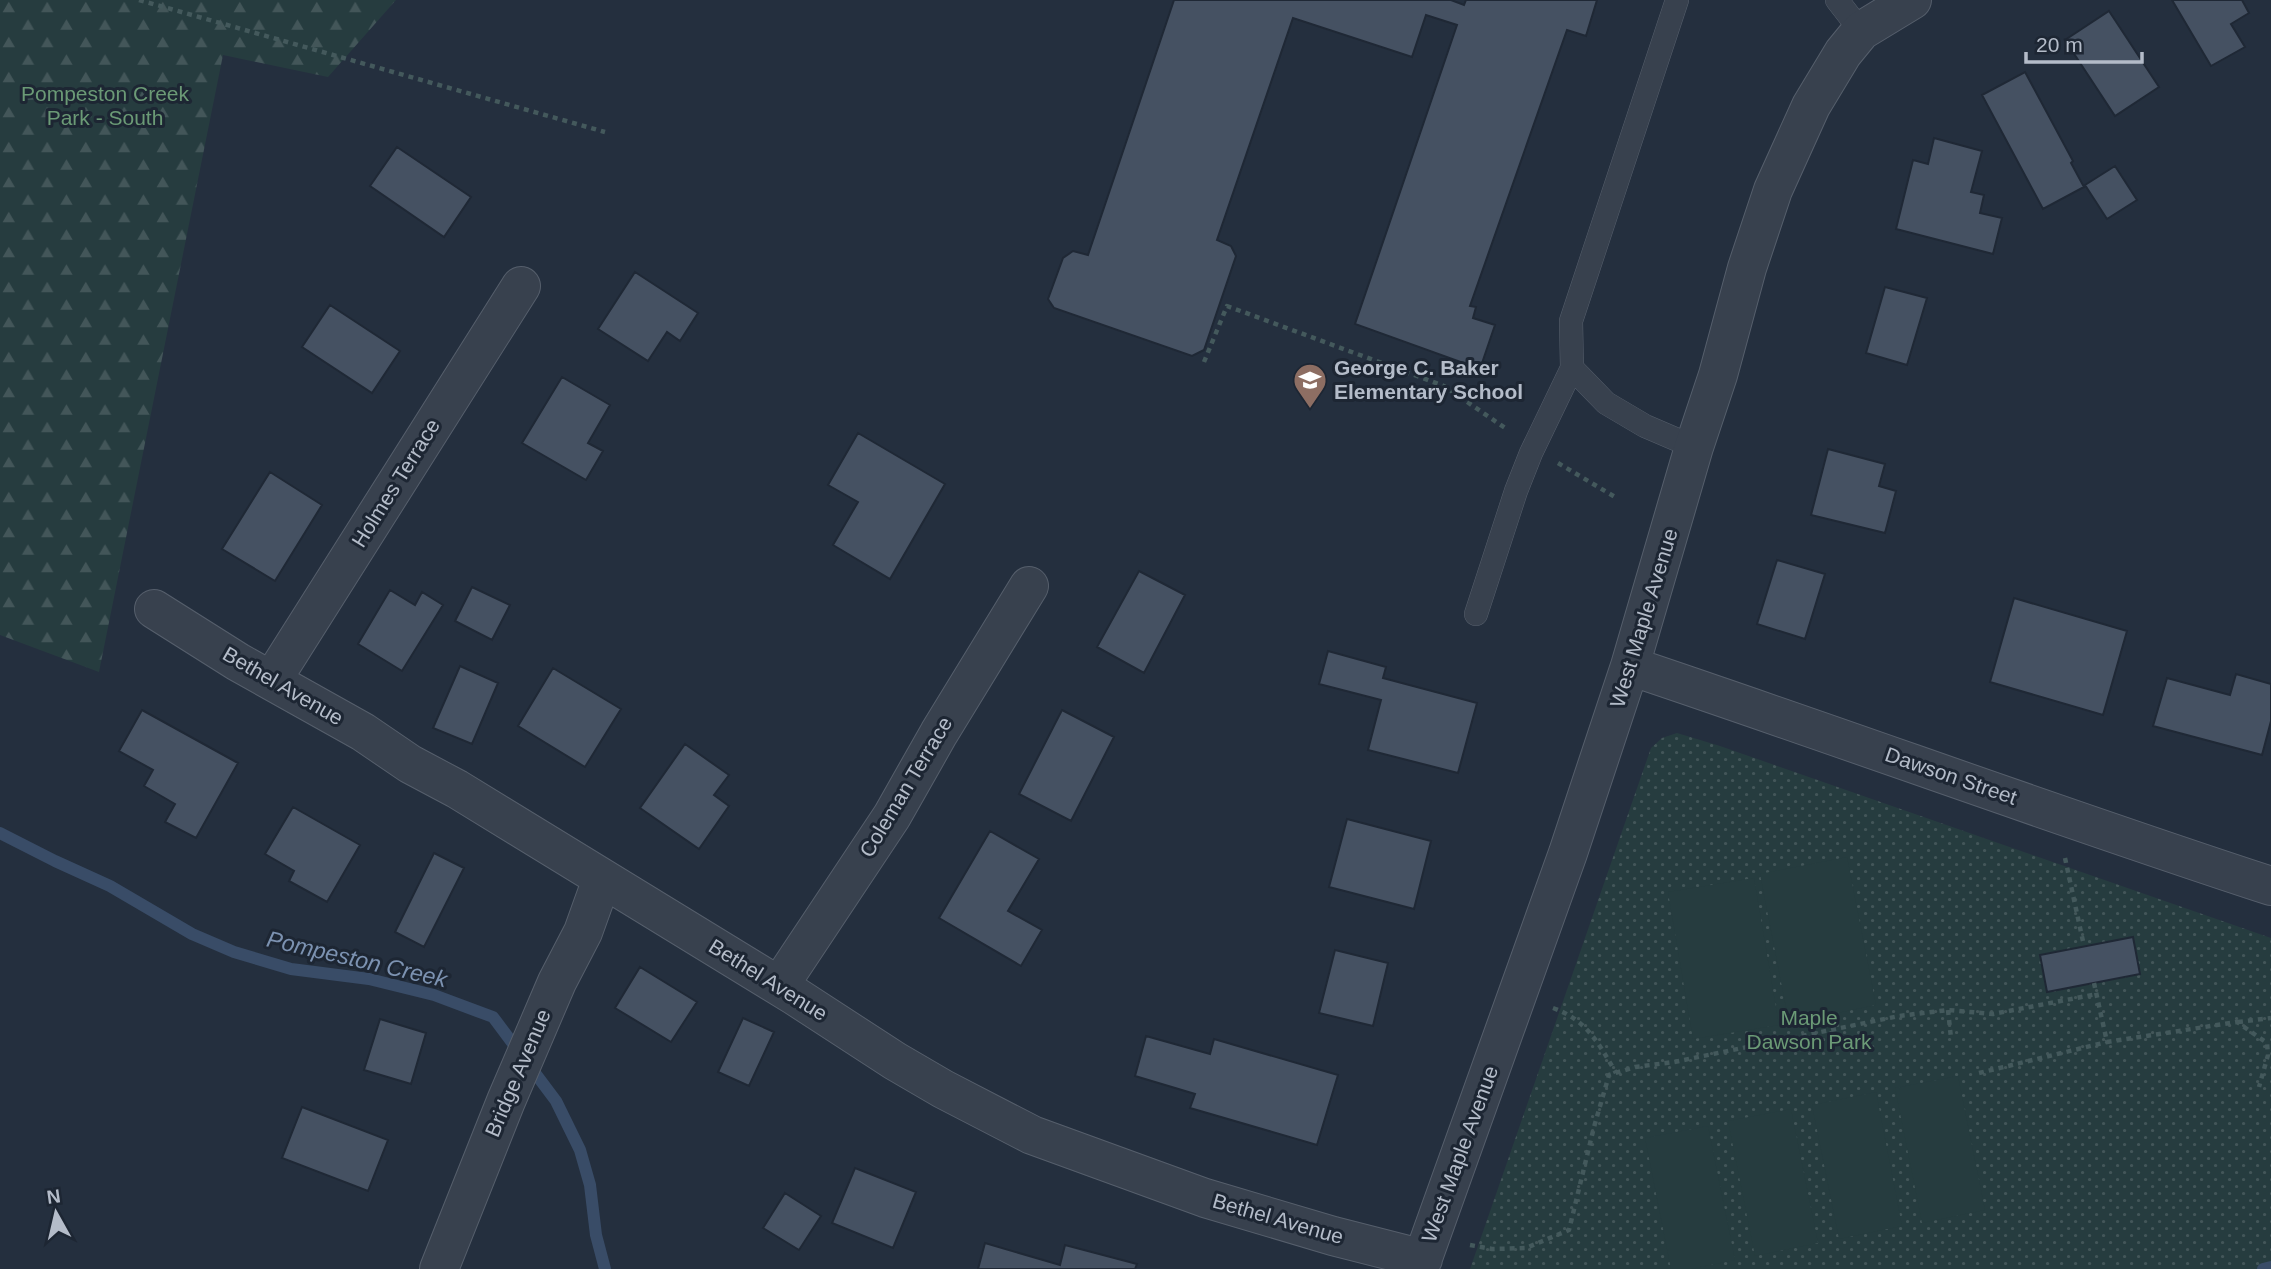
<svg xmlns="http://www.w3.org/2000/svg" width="2271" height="1269" font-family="Helvetica,sans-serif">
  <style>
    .grass { fill: url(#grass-dots) }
    .forest { fill: url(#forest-firs) }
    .garden { fill: #263c3f }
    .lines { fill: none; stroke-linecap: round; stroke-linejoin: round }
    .stream { stroke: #394c67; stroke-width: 12 }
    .building { fill: #455162; stroke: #1f2835; stroke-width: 2 }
    .lane-casing { stroke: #565f6c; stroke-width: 24 }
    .street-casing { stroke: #565f6c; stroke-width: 40 }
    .path { stroke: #44595c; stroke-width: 4.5; stroke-dasharray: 5 5; stroke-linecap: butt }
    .lane { stroke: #38414e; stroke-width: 23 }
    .street { stroke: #38414e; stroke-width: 38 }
    .labels { text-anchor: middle; stroke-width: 6; stroke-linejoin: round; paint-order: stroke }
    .park-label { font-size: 21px; fill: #6b9a76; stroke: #1d2633 }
    .poi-label { font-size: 21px; font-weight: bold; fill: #b4bcc9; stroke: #1d2633; text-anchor: start }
    .street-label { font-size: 21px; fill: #b4bcc9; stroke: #1d2633 }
    .water-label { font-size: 23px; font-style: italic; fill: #7c92b1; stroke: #1d2633 }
  </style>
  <defs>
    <pattern id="grass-dots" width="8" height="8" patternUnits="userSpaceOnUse" patternTransform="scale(1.75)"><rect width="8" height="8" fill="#263c3f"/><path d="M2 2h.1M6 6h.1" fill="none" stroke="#435659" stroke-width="1.8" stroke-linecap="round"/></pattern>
    <pattern id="forest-firs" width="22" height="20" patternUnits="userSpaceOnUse" patternTransform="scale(1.75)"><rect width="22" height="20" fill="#263c3f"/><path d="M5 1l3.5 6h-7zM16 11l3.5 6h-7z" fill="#435659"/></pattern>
  </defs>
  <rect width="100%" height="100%" fill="#242f3e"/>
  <!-- grass -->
  <path class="grass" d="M1677 733 1720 746 2271 938V1269H1470L1651 748 1662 738Z"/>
  <!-- forest -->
  <path class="forest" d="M0 0H396L328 77 223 55 99 672 0 635Z"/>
  <!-- garden -->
  <path class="garden" d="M1847 857 1876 1005 1789 1023 1760 874Z
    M1754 878 1779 1025 1693 1039 1668 892Z
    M1958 1076 1985 1210 1922 1223 1895 1088Z
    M1876 1092 1902 1226 1839 1239 1812 1105Z
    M1791 1109 1818 1243 1755 1256 1728 1121Z
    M1708 1126 1735 1260 1691 1269H1671L1645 1138Z"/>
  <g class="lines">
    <!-- stream -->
    <path class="stream" d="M0 833 55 861 110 886 192 934 234 952 291 969 369 979 434 995 493 1017 556 1101 580 1150 590 1185 596 1235 605 1269
      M2263 1269 2271 1267"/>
  </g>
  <!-- building -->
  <path class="building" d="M1174 0H1451L1464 5 1466 0H1597L1586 36 1567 30 1470 306 1476 307 1473 318 1495 325 1480 369 1355 324 1457 25 1426 15 1412 57 1293 18 1217 240 1231 246 1236 256 1204 350 1192 356 1054 308 1048 299 1063 258 1073 251 1088 255Z
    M2172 0H2242L2249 13 2231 24 2245 47 2211 66Z
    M2109 11 2159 87 2115 116 2065 40Z
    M2025 72 2073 161 2071 163 2084 187 2043 209 1982 95Z
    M1934 138 1982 151 1971 192 1984 195 1980 213 2002 218 1993 254 1896 229 1913 160 1928 164Z
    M397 147 471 197 444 237 370 186Z
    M2115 166 2137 200 2107 219 2085 185Z
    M635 272 698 313 680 341 667 332 648 361 598 329Z
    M1885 287 1927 298 1907 365 1866 353Z
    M330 305 400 351 372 393 302 347Z
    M562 377 610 405 588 443 603 451 586 480 522 443Z
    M858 433 945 484 890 579 833 545 858 502 828 485Z
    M1828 449 1885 464 1879 486 1896 491 1885 533 1811 515Z
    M270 472 322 505 275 581 222 549Z
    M1777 560 1825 574 1805 639 1757 624Z
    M1139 571 1185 595 1144 673 1097 647Z
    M472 587 510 605 492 640 455 621Z
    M390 590 415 605 422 592 443 605 402 671 358 644Z
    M2014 598 2127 631 2103 715 1990 682Z
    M1328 651 1386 667 1383 678 1477 703 1458 773 1368 750 1381 700 1319 684Z
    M460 666 498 683 472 744 433 728Z
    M553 668 621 709 585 767 518 726Z
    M2236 674 2271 684V721L2262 755 2153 726 2167 678 2230 695Z
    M142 710 238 763 196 838 165 822 175 804 144 786 153 770 119 751Z
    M1062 710 1114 737 1071 821 1019 794Z
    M685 744 729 775 714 795 729 806 699 849 640 808Z
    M293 807 360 845 327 902 289 881 294 871 265 854Z
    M1347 819 1431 841 1414 909 1329 887Z
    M990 831 1039 859 1008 911 1042 930 1021 966 939 918Z
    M434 853 464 868 424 947 395 932Z
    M2133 937 2140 974 2047 992 2040 955Z
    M1335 950 1388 963 1373 1026 1319 1013Z
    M640 967 697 1002 671 1042 615 1008Z
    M743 1018 774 1032 749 1086 718 1072Z
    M380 1019 426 1033 411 1084 364 1070Z
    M1146 1036 1210 1054 1214 1039 1338 1075 1317 1145 1190 1108 1195 1094 1135 1076Z
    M302 1107 388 1140 368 1191 282 1158Z
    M855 1168 916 1192 893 1248 832 1223Z
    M785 1193 821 1216 799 1250 763 1228Z
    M985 1243 1060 1265 1065 1245 1137 1264 1135 1269H978Z"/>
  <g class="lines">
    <defs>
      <path id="lane" d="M1837 0 1861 31
        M1572 368 1606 403 1645 426 1694 447
        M1476 614 1516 491 1531 453 1572 368 1571 321 1677 0"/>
      <path id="street" d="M154 609 238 662 363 732 410 764 457 789 795 996 895 1061 943 1089 1032 1135 1205 1198 1333 1236 1423 1259
        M1630 666C1845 738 2056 816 2271 886
        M272 680 521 286
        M779 986 892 816 939 733 1029 586
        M439 1269 506 1101 557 982 583 932 602 879
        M1419 1269 1568 853 1630 666 1694 447 1718 375 1747 268 1773 190 1811 106 1843 53 1861 31 1912 0"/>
    </defs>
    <!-- lane casing -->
    <use href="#lane" class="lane-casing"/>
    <!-- street casing -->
    <use href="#street" class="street-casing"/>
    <!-- path -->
    <path class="path" d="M139 0 605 132
      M1204 362 1227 306 1444 386 1508 430
      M1558 463 1615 497
      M2065 858 2084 946
      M2094 983 2107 1042 2237 1022 2267 1043 2268 1055 2259 1087
      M1553 1008C1587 1020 1599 1044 1616 1073
      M1948 1010 1951 1038
      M2238 1022 2271 1018
      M1979 1073 2107 1042
      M1470 1245 1492 1249 1526 1248 1569 1230 1594 1127 1609 1075 1635 1067 1674 1062 1899 1016 1948 1010 1993 1014 2097 994"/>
    <!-- lane -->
    <use href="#lane" class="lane"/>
    <!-- street -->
    <use href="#street" class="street"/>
  </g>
  <!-- icons -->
  <defs>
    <symbol id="school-pin" viewBox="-11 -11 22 30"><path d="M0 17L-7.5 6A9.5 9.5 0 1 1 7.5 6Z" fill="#8d6e63" stroke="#1d2633"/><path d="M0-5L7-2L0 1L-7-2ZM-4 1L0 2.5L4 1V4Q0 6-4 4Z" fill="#fff"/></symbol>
  </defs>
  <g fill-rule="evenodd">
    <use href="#school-pin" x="1291" y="361" width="38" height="52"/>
  </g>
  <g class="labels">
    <!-- park labels -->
    <g class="park-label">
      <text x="105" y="101">Pompeston Creek<tspan x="105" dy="24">Park - South</tspan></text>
      <text x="1809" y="1025">Maple<tspan x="1809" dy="24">Dawson Park</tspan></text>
    </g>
    <!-- poi labels -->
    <g class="poi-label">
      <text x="1334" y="375">George C. Baker<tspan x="1334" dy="24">Elementary School</tspan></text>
    </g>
    <!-- street labels -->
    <g class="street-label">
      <text transform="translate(396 483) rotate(-58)" y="7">Holmes Terrace</text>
      <text transform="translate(1644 618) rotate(-73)" y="7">West Maple Avenue</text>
      <text transform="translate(283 686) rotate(30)" y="7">Bethel Avenue</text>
      <text transform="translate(1951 776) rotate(19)" y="7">Dawson Street</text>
      <text transform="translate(906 787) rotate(-59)" y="7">Coleman Terrace</text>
      <text transform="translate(768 980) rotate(32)" y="7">Bethel Avenue</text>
      <text transform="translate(518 1073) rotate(-67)" y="7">Bridge Avenue</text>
      <text transform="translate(1460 1154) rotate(-70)" y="7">West Maple Avenue</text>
      <text transform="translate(1278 1219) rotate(16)" y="7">Bethel Avenue</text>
    </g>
    <!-- water labels -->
    <g class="water-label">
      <text transform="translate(357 959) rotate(13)" y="8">Pompeston Creek</text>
    </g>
  </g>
  <!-- north arrow -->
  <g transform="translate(56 1213) rotate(352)" stroke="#1d2633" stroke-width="5" paint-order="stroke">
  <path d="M0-5L12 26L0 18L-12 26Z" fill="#b4bcc9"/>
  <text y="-10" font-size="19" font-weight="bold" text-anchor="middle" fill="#b4bcc9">N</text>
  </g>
  <!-- scale -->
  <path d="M2026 52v10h116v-10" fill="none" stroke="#b4bcc9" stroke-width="3.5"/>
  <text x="2036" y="52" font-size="21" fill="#b4bcc9" stroke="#1d2633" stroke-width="5" paint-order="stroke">20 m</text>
</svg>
